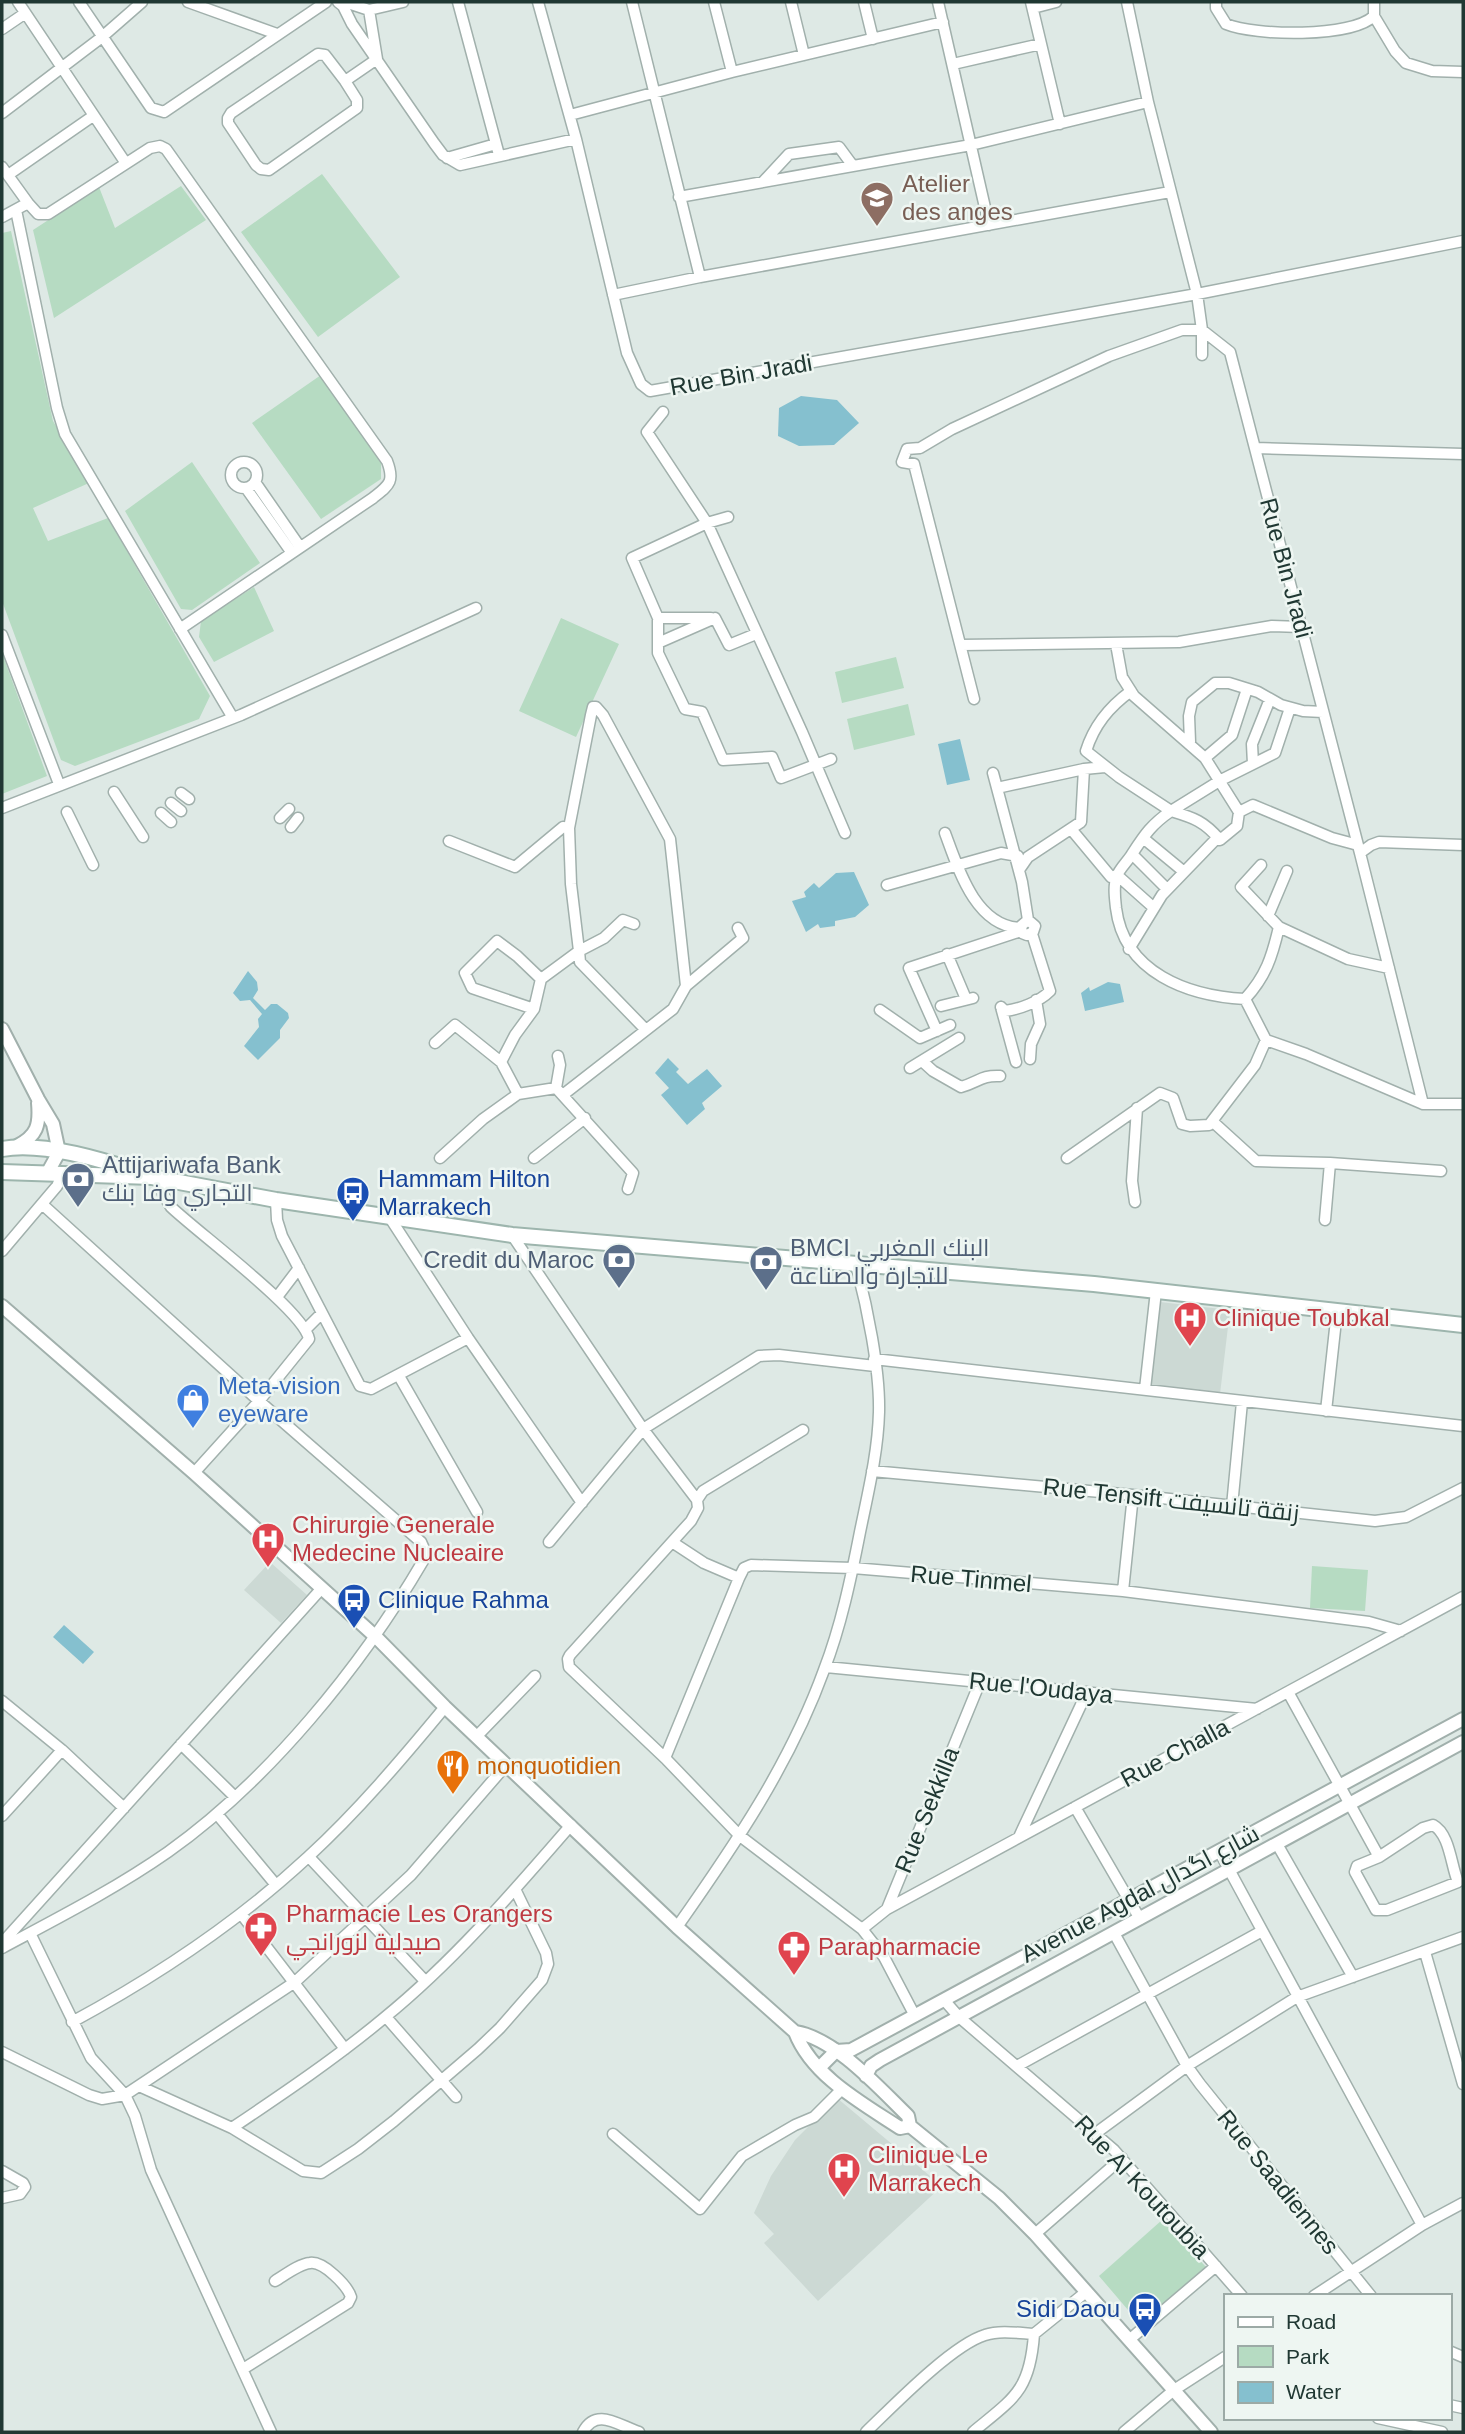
<svg xmlns="http://www.w3.org/2000/svg" width="1465" height="2434" font-family="Helvetica,Cairo,sans-serif">
  <style>
    .built { fill: #ccd9d4 }
    .green { fill: #b6dbc2 }
    .water { fill: #85c0cf }
    .lines { fill: none; stroke-linecap: round; stroke-linejoin: round }
    .minor-casing { stroke: #a1b0ac; stroke-width: 13 }
    .tertiary-casing { stroke: #a1b0ac; stroke-width: 16 }
    .secondary-casing { stroke: #9db5ad; stroke-width: 18 }
    .minor { stroke: #fff; stroke-width: 10 }
    .tertiary { stroke: #fff; stroke-width: 12 }
    .secondary { stroke: #fff; stroke-width: 14 }
    .labels { text-anchor: middle; stroke-width: 5; stroke-linejoin: round; paint-order: stroke }
    .education-label { font-size: 24px; fill: #785e54; stroke: #eef6f2; text-anchor: start }
    .street-label { font-size: 24px; fill: #203833; stroke: #eef6f2 }
    .service-label { font-size: 24px; fill: #4e5e75; stroke: #eef6f2; text-anchor: start }
    .transit-label { font-size: 24px; fill: #164399; stroke: #eef6f2; text-anchor: start }
    .health-label { font-size: 24px; fill: #be3a42; stroke: #eef6f2; text-anchor: start }
    .shop-label { font-size: 24px; fill: #366cbe; stroke: #eef6f2; text-anchor: start }
    .food-label { font-size: 24px; fill: #c56008; stroke: #eef6f2; text-anchor: start }
  </style>
  <rect width="100%" height="100%" fill="#dee9e5"/>
  <!-- built -->
  <path class="built" d="M1160 1302 1230 1310 1220 1394 1150 1386Z
    M270 1562 307 1595 281 1623 244 1590Z
    M837 2098 942 2186 818 2301 764 2243 774 2234 754 2213 771 2176 795 2140Z"/>
  <!-- green -->
  <path class="green" d="M322 174 400 277 318 337 241 232Z
    M181 186 206 220 54 318 33 230 99 187 115 228Z
    M11 231 53 421 89 483 33 508 48 541 108 518 210 696 199 719 75 766 61 760 2 601V233Z
    M321 375 381 463V479L321 519 252 423Z
    M192 462 260 563 192 610 181 609 125 511Z
    M254 587 274 631 214 662 199 637 201 621Z
    M561 618 619 644 576 737 519 711Z
    M2 653 47 776 2 794Z
    M896 657 904 688 842 703 835 672Z
    M908 704 915 735 854 750 847 719Z
    M1312 1566 1368 1570 1365 1611 1310 1608Z
    M1162 2220 1206 2267 1140 2324 1099 2276Z"/>
  <!-- water -->
  <path class="water" d="M801 396 837 400 859 423 834 445 799 446 778 436 779 408Z
    M960 739 970 780 947 785 938 744Z
    M854 872 869 905 855 917 835 921V926L820 928 818 924 806 932 792 901 806 897 804 892 814 883 819 888 836 873Z
    M248 971 257 982 258 990 253 998 265 1010 271 1004H277L288 1013 289 1018 280 1030V1038L258 1060 244 1046 259 1027 258 1019 262 1014 250 1000 240 1001 233 993Z
    M1108 982 1120 984 1124 1002 1085 1011 1081 993 1089 987 1090 991Z
    M668 1058 679 1069 676 1072 688 1084 707 1069 722 1086 702 1103 705 1109 687 1125 661 1095 669 1088 655 1073Z
    M64 1625 94 1652 83 1664 53 1637Z"/>
  <g class="lines">
    <defs>
      <path id="minor" d="M18 2 125 162
        M79 2 151 108 164 112 326 2
        M188 2 277 34
        M338 2 343 6 352 24 434 143 443 155 460 165 576 139
        M458 2 499 155
        M538 2 576 139 627 353 641 384 650 391 1197 294 1463 241
        M632 2 700 277
        M714 2 732 72
        M791 2 804 55
        M864 2 873 39
        M938 2 989 225
        M1127 2 1148 102 1197 294 1202 330 1230 352 1360 853
        M1216 2V8L1226 24C1255 36 1351 38 1374 16
        M1374 2V16L1395 51 1406 63 1432 71 1463 72
        M1033 8 1056 2
        M369 10 403 2
        M2 29 24 14
        M1041 44 1060 124
        M953 64 1041 44 1031 2
        M345 81 357 100V108L269 170 261 169 256 165 228 123V118L231 113 318 54 325 55 345 81 377 59 369 10 345 2
        M2 113 102 37 142 2
        M570 115 732 72 943 22
        M447 158 496 144
        M2 167 28 203
        M8 175 93 116
        M763 182 789 154 839 147 853 166
        M679 197 971 145 1148 102
        M16 210 57 408 65 434 233 718
        M2 217 28 203 38 214H48L150 148 160 146 166 149 387 461C395 482 389 485 373 498L180 629
        M613 295 700 277 1170 192
        M663 412 647 432 707 523 802 732 845 833
        M1255 448 1463 454
        M231 475a13 13 0 1 1 26 0a13 13 0 1 1-26 0Z
        M255 482 300 547
        M246 488 292 553
        M728 517 707 523 632 558 658 618V643L715 618 729 645 756 634
        M658 618H711
        M2 635 59 784
        M658 643V653L685 709 702 712 723 760 772 757 781 778 831 759
        M961 645 1179 642 1272 626 1301 627
        M1131 691C1109 707 1094 725 1086 751L1119 777 1171 811 1221 780 1275 753 1290 708
        M974 699 914 464 902 462 907 449 920 448 952 429 1109 356 1182 330H1202V355
        M1190 742 1189 716 1192 702 1215 683H1229L1258 692 1281 705 1303 711 1323 712
        M1205 758 1232 735 1247 689
        M1253 764 1252 744 1270 699
        M993 773 1022 882 1028 920 1035 926 1033 932 1027 935 1022 933 1021 926 1028 920
        M997 788 1084 769
        M114 792 143 837
        M181 793 189 799
        M171 803 181 811
        M2 808 241 715 476 608
        M67 812 93 865
        M1239 812 1253 805 1332 838 1358 845
        M161 813 171 822
        M280 818 289 809
        M291 827 298 818
        M569 828 591 715 593 707H596L603 715 670 839 686 986
        M1071 829 1111 877 1117 875 1154 908
        M945 833C958 868 975 926 1020 928
        M1143 838 1183 871
        M449 841 515 867 563 827 569 828 571 884 579 951 541 979 534 1009 515 1035 501 1062 518 1094
        M1463 845 1379 842 1371 845 1360 853 1423 1104H1463
        M1132 854 1167 889
        M1019 870 1028 857 1081 822 1084 769 1105 767
        M887 885 1001 853 1018 856
        M1268 916 1287 871
        M634 924 623 920 604 938 579 951 580 962 645 1029
        M1279 927 1348 959 1389 968
        M1129 949 1162 895 1218 837
        M947 954 966 999
        M1245 999C1266 976 1272 957 1279 927L1241 887 1261 865
        M941 1006 973 998
        M1001 1007 1005 1011C1020 1009 1039 1002 1050 991L1032 934
        M1001 1007 1016 1062
        M534 1009 472 988 465 973 497 941 517 956 541 979
        M880 1010 920 1038 950 1025
        M937 1031 909 968 1021 931
        M1266 1040 1306 1054 1423 1104
        M435 1043 455 1025 501 1062
        M558 1056 560 1065 556 1088 633 1173 628 1189
        M1030 1059 1031 1044 1040 1024 1036 1000
        M922 1061 933 1071 961 1087C979 1082 981 1075 1000 1076
        M910 1068 959 1038
        M564 1094 673 1009 686 986 743 938 738 928
        M1212 1121 1256 1161 1330 1163
        M440 1158 483 1119 518 1094 556 1088
        M534 1158 585 1118
        M1067 1158 1160 1093 1173 1098 1182 1124 1190 1126 1209 1125 1255 1065 1266 1040 1245 999C1188 996 1124 973 1116 908 1115 898 1113 886 1117 876 1119 869 1128 861 1132 854 1145 834 1152 824 1171 811 1194 818 1204 821 1220 840L1237 826 1239 812 1205 758 1134 696 1122 677 1116 644
        M159 1178 163 1194 171 1207C197 1232 304 1311 309 1339L259 1401 194 1473
        M276 1200 277 1220 282 1236 360 1386 371 1389 468 1338
        M1135 1202 1132 1181 1137 1108
        M390 1218 468 1338 582 1503
        M1325 1220 1330 1163 1441 1171
        M512 1235 643 1429 697 1500 698 1508 691 1521 570 1655 568 1659 569 1667 665 1758 740 1836 862 1929 884 1957 915 2016
        M2 1251 57 1186 63 1173
        M277 1297 299 1268
        M306 1329 321 1314
        M874 1359 1463 1426
        M399 1376 477 1512
        M1145 1389 1156 1291
        M1326 1411 1337 1311
        M872 1471 1133 1495 1375 1521 1406 1517 1463 1488
        M697 1500 703 1491 803 1430
        M1232 1506 1242 1402
        M549 1542 643 1429 759 1356 779 1355 875 1366
        M672 1542 704 1563 739 1578
        M1123 1591 1133 1495
        M826 1667 1257 1709
        M1288 1692 1379 1857
        M2 1701 62 1750 124 1808
        M477 1736 535 1676
        M181 1744 235 1797
        M665 1758 739 1578 744 1568 751 1565 853 1568 1123 1591 1369 1622 1401 1631
        M1075 1807 1140 1919
        M217 1814 276 1885
        M2 1816 62 1750
        M1433 1825C1450 1834 1451 1866 1458 1882L1387 1910H1376L1355 1872 1357 1866 1379 1857 1423 1828Z
        M1019 1837 1087 1692
        M1277 1844 1353 1977
        M1219 1851 1422 2225
        M309 1857 425 1981
        M887 1909 1463 1597
        M242 1915 345 2049
        M677 1927C734 1846 790 1764 824 1670 841 1626 851 1578 860 1532 868 1493 878 1452 879 1412 880 1369 867 1306 856 1265
        M862 1929 887 1909 980 1682
        M30 1933 91 2058 125 2095 135 2116 151 2170 271 2432
        M1114 1933 1187 2066 1200 2084 1371 2296
        M2 1943 322 1588
        M2 1948C58 1918 115 1889 168 1852 268 1781 361 1667 423 1561L425 1551 421 1542 259 1401 42 1204
        M1425 1952 1463 2084
        M944 2000 959 2017 1114 2150 1242 2296
        M386 2017 456 2097
        M72 2022C157 1976 238 1922 308 1857 358 1811 402 1759 445 1707
        M2 2052 89 2095 102 2099 125 2095 295 1982 411 1875 507 1764
        M1017 2066 1262 1931
        M139 2086 232 2128 303 2171 321 2173 358 2149 394 2121 478 2049 500 2028 542 1980 548 1964 546 1953 515 1889
        M232 2128C284 2093 336 2058 384 2018 453 1962 513 1892 571 1825
        M1096 2133 1187 2066 1297 1997 1463 1937
        M613 2134 700 2209 742 2156 795 2125 814 2117 842 2089
        M2 2171 23 2183 25 2187 20 2194 2 2198
        M1035 2234 1122 2158
        M1314 2296 1422 2225 1463 2203
        M1129 2340 1216 2266
        M1449 2351 1463 2357
        M243 2369 348 2303 351 2297C347 2285 323 2261 310 2263 299 2264 285 2275 275 2281
        M1449 2405 1463 2408
        M1378 2418 1442 2432
        M583 2432C596 2407 618 2425 639 2432
        M866 2432C892 2407 952 2345 985 2335 1000 2330 1018 2333 1034 2334L1086 2292
        M973 2432C1014 2398 1030 2391 1034 2334
        M1124 2432 1174 2390 1225 2357"/>
      <path id="tertiary" d="M2 1029 38 1099 53 1124 59 1152 48 1172
        M17 1146C37 1136 40 1125 38 1103
        M2 1306 194 1473 376 1637 445 1707 677 1927 795 2032C812 2076 862 2103 900 2128L910 2126
        M795 2032C835 2038 879 2088 908 2116L910 2126 999 2198 1035 2234 1211 2432
        M819 2068 836 2051 851 2050 864 2043 1463 1719
        M866 2076 871 2066 880 2060 1463 1742"/>
      <path id="secondary" d="M2 1149C41 1142 100 1159 138 1172
        M2 1172 152 1177 276 1200 512 1235 1094 1284 1463 1325"/>
    </defs>
    <!-- minor casing -->
    <use href="#minor" class="minor-casing"/>
    <!-- tertiary casing -->
    <use href="#tertiary" class="tertiary-casing"/>
    <!-- secondary casing -->
    <use href="#secondary" class="secondary-casing"/>
    <!-- minor -->
    <use href="#minor" class="minor"/>
    <!-- tertiary -->
    <use href="#tertiary" class="tertiary"/>
    <!-- secondary -->
    <use href="#secondary" class="secondary"/>
  </g>
  <!-- icons -->
  <defs>
    <symbol id="school-pin" viewBox="-11 -11 22 30"><path d="M0 17L-7.5 6A9.5 9.5 0 1 1 7.5 6Z" fill="#8d6e63" stroke="#eef6f2"/><path d="M0-5L7-2L0 1L-7-2ZM-4 1L0 2.5L4 1V4Q0 6-4 4Z" fill="#fff"/></symbol>
    <symbol id="bank-pin" viewBox="-11 -11 22 30"><path d="M0 17L-7.5 6A9.5 9.5 0 1 1 7.5 6Z" fill="#5c6f8a" stroke="#eef6f2"/><path d="M-6-4H6V4H-6ZM0-2.3a2.3 2.3 0 1 0 0 4.6a2.3 2.3 0 1 0 0-4.6Z" fill="#fff"/></symbol>
    <symbol id="bus-pin" viewBox="-11 -11 22 30"><path d="M0 17L-7.5 6A9.5 9.5 0 1 1 7.5 6Z" fill="#1a4fb4" stroke="#eef6f2"/><path d="M-5-6H5V4H4V6H2V4H-2V6H-4V4H-5ZM-3.5-4V0h7V-4ZM-3.5 1.2v1.5H-2V1.2ZM2 1.2v1.5H3.5V1.2Z" fill="#fff"/></symbol>
    <symbol id="hospital-pin" viewBox="-11 -11 22 30"><path d="M0 17L-7.5 6A9.5 9.5 0 1 1 7.5 6Z" fill="#e0444e" stroke="#eef6f2"/><path d="M-5-5h3v3.5h4V-5h3V5h-3V1.5h-4V5h-3Z" fill="#fff"/></symbol>
    <symbol id="shop-pin" viewBox="-11 -11 22 30"><path d="M0 17L-7.5 6A9.5 9.5 0 1 1 7.5 6Z" fill="#3f7fe0" stroke="#eef6f2"/><path d="M-5-2.5h2.3a2.7 3.5 0 0 1 5.4 0H5L5.5 6h-11ZM-1.5-2.5h3a1.5 2.3 0 0 0-3 0Z" fill="#fff"/></symbol>
    <symbol id="restaurant-pin" viewBox="-11 -11 22 30"><path d="M0 17L-7.5 6A9.5 9.5 0 1 1 7.5 6Z" fill="#e8710a" stroke="#eef6f2"/><path d="M-5-6h1v4h1v-4h1v4h1v-4h1v5L-1.5 .5V6h-2V.5L-5-1ZM5-6V6H3V1.5H1.5Q1.5-4 5-6Z" fill="#fff"/></symbol>
    <symbol id="pharmacy-pin" viewBox="-11 -11 22 30"><path d="M0 17L-7.5 6A9.5 9.5 0 1 1 7.5 6Z" fill="#e0444e" stroke="#eef6f2"/><path d="M-2-6h4v4h4v4h-4v4h-4v-4h-4v-4h4Z" fill="#fff"/></symbol>
  </defs>
  <g fill-rule="evenodd">
    <use href="#school-pin" x="858" y="179" width="38" height="52"/>
    <use href="#bank-pin" x="59" y="1160" width="38" height="52"/>
    <use href="#bus-pin" x="334" y="1174" width="38" height="52"/>
    <use href="#bank-pin" x="600" y="1241" width="38" height="52"/>
    <use href="#bank-pin" x="747" y="1243" width="38" height="52"/>
    <use href="#hospital-pin" x="1171" y="1299" width="38" height="52"/>
    <use href="#shop-pin" x="174" y="1381" width="38" height="52"/>
    <use href="#hospital-pin" x="249" y="1520" width="38" height="52"/>
    <use href="#bus-pin" x="335" y="1581" width="38" height="52"/>
    <use href="#restaurant-pin" x="434" y="1747" width="38" height="52"/>
    <use href="#pharmacy-pin" x="242" y="1909" width="38" height="52"/>
    <use href="#pharmacy-pin" x="775" y="1928" width="38" height="52"/>
    <use href="#hospital-pin" x="825" y="2150" width="38" height="52"/>
    <use href="#bus-pin" x="1126" y="2290" width="38" height="52"/>
  </g>
  <g class="labels">
    <!-- education labels -->
    <g class="education-label">
      <text x="902" y="192">Atelier<tspan x="902" dy="28">des anges</tspan></text>
    </g>
    <!-- street labels -->
    <g class="street-label">
      <text transform="translate(741 375) rotate(-10)" y="8">Rue Bin Jradi</text>
      <text transform="translate(1286 568) rotate(75)" y="8">Rue Bin Jradi</text>
      <text transform="translate(1171 1500) rotate(6)" y="8">Rue Tensift زنقة تانسيفت</text>
      <text transform="translate(971 1579) rotate(5)" y="8">Rue Tinmel</text>
      <text transform="translate(1041 1688) rotate(6)" y="8">Rue l'Oudaya</text>
      <text transform="translate(1175 1753) rotate(-28)" y="8">Rue Challa</text>
      <text transform="translate(927 1810) rotate(-68)" y="8">Rue Sekkilla</text>
      <text transform="translate(1140 1894) rotate(-28)" y="8">Avenue Agdal شارع اگدال</text>
      <text transform="translate(1278 2182) rotate(51)" y="8">Rue Saadiennes</text>
      <text transform="translate(1142 2187) rotate(47)" y="8">Rue Al Koutoubia</text>
    </g>
    <!-- service labels -->
    <g class="service-label">
      <text x="102" y="1173">Attijariwafa Bank<tspan x="102" dy="28">التجاري وفا بنك</tspan></text>
      <text x="790" y="1256">BMCI البنك المغربي<tspan x="790" dy="28">للتجارة والصناعة</tspan></text>
      <text x="594" y="1268" text-anchor="end">Credit du Maroc</text>
    </g>
    <!-- transit labels -->
    <g class="transit-label">
      <text x="378" y="1187">Hammam Hilton<tspan x="378" dy="28">Marrakech</tspan></text>
      <text x="378" y="1608">Clinique Rahma</text>
      <text x="1120" y="2317" text-anchor="end">Sidi Daou</text>
    </g>
    <!-- health labels -->
    <g class="health-label">
      <text x="1214" y="1326">Clinique Toubkal</text>
      <text x="292" y="1533">Chirurgie Generale<tspan x="292" dy="28">Medecine Nucleaire</tspan></text>
      <text x="286" y="1922">Pharmacie Les Orangers<tspan x="286" dy="28">صيدلية لزورانجي</tspan></text>
      <text x="818" y="1955">Parapharmacie</text>
      <text x="868" y="2163">Clinique Le<tspan x="868" dy="28">Marrakech</tspan></text>
    </g>
    <!-- shop labels -->
    <g class="shop-label">
      <text x="218" y="1394">Meta-vision<tspan x="218" dy="28">eyeware</tspan></text>
    </g>
    <!-- food labels -->
    <g class="food-label">
      <text x="477" y="1774">monquotidien</text>
    </g>
  </g>
  <!-- border -->
  <rect width="1465" height="2434" fill="none" stroke="#203833" stroke-width="7"/>
  <!-- legend -->
  <rect x="1224" y="2294" width="228" height="126" fill="#eef6f2" stroke="#9caaa6" stroke-width="2"/>
  <rect x="1238" y="2317" width="35" height="10" fill="#ffffff" stroke="#9caaa6" stroke-width="2"/>
  <text x="1286" y="2329" font-size="21" fill="#203833">Road</text>
  <rect x="1238" y="2346" width="35" height="21" fill="#b6dbc2" stroke="#9caaa6" stroke-width="2"/>
  <text x="1286" y="2364" font-size="21" fill="#203833">Park</text>
  <rect x="1238" y="2382" width="35" height="21" fill="#85c0cf" stroke="#9caaa6" stroke-width="2"/>
  <text x="1286" y="2399" font-size="21" fill="#203833">Water</text>
</svg>
